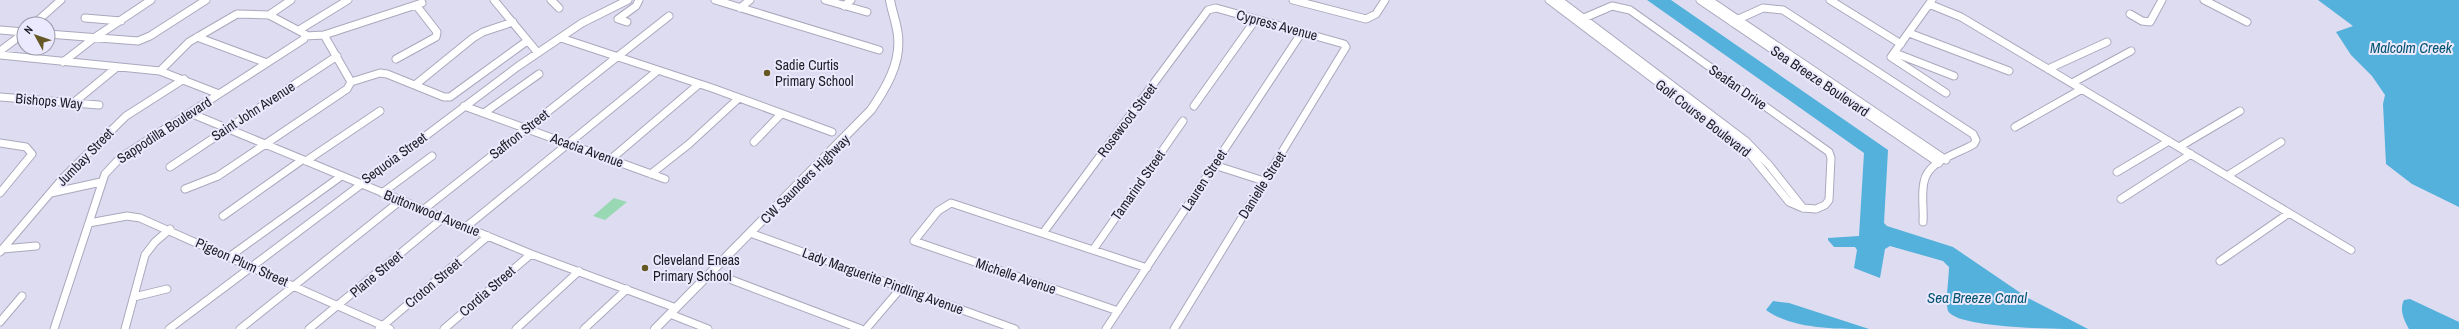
<svg xmlns="http://www.w3.org/2000/svg" width="2459" height="329" font-family="'Archivo Narrow',sans-serif">
  <style>
    .green { fill: #98d9b3 }
    .water { fill: #53b1db }
    .lines { fill: none; stroke-linecap: round; stroke-linejoin: round }
    .minor-casing { stroke: #aaa8bc; stroke-width: 9 }
    .major-casing { stroke: #aaa8bc; stroke-width: 10 }
    .minor { stroke: #fff; stroke-width: 7 }
    .major { stroke: #fff; stroke-width: 8 }
    .poi-dot { fill: #665825; stroke: #ebe9fe; stroke-width: 1.5 }
    .labels { text-anchor: middle; stroke-width: 4; stroke-linejoin: round; paint-order: stroke }
    .street-label { font-size: 14px; fill: #1e1d25; stroke: #ebe9fe }
    .poi-label { font-size: 14px; fill: #1e1d25; stroke: #ebe9fe; text-anchor: start }
    .water-label { font-size: 15px; font-style: italic; fill: #035471; stroke: #ebe9fe }
  </style>
  <rect width="100%" height="100%" fill="#dedcf1"/>
  <!-- green -->
  <path class="green" d="M614 198 627 202 605 220 593 216Z"/>
  <!-- water -->
  <path class="water" d="M1647 0H1671L1888 150 1884 223 1887 226 1953 247 2028 298 2088 329C2062 329 1958 329 1948 311 1945 302 1949 278 1949 267L1943 261 1890 246 1885 249 1880 278 1854 268 1857 250 1855 247H1834L1828 240V238L1859 236 1864 153Z
    M2318 0H2459V207L2412 184 2386 164 2383 104 2385 95 2372 76 2351 55 2336 32 2353 26Z
    M2410 299 2459 322V329H2409C2404 320 2399 310 2404 300Z
    M1773 301 1789 303 1869 329C1836 329 1792 329 1766 310Z"/>
  <g class="lines">
    <defs>
      <path id="minor" d="M494 0 538 53
        M551 0 559 8
        M715 0 879 50
        M825 0 867 12
        M1293 0 1366 19 1376 14 1385 0
        M1549 0 1745 148 1789 202 1803 208 1816 209 1825 205 1829 200 1831 158 1829 152 1630 10 1612 6 1577 21
        M1559 0 1746 141 1769 165 1803 208
        M1700 0 1939 163
        M1709 0 1946 160
        M1830 0 1901 44
        M1932 0 1891 57 1946 93
        M2204 0 2247 22
        M1929 4 1961 17 2351 250
        M844 6 851 0
        M740 8 750 0
        M2130 14 2142 21 2150 22 2162 0
        M269 15 291 0
        M85 18 121 21
        M627 22 618 19 636 6 639 0
        M1732 22 1763 8 1783 10 1973 134 1976 140 1974 144C1958 154 1928 160 1924 182 1921 195 1924 209 1923 222
        M34 24 61 0
        M0 30 24 32
        M299 30 348 0
        M1909 33 2009 71
        M48 34 138 41 150 36 206 0
        M305 36 324 35 422 3
        M197 37 267 63
        M561 38 712 88 832 132
        M0 51 24 33
        M1895 53 1954 76
        M0 55 160 71 219 94
        M396 59 436 37 437 32 416 5
        M63 62 94 38 151 0
        M2048 69 2107 42
        M160 71 189 42 237 14 269 15
        M351 82 380 73 387 74 444 97H450L527 41
        M2072 83 2131 51
        M415 85 473 38 483 32 513 22
        M0 97 99 105
        M72 104 117 67
        M464 106 665 179
        M1194 106 1256 19
        M190 113 531 254 676 308
        M484 113 539 74
        M2015 127 2082 89
        M754 142 781 114
        M0 143 26 147 32 154 0 193
        M2179 147 2240 111
        M611 159 699 84
        M306 161 380 111
        M1214 165 1264 181
        M170 167 337 56
        M2117 172 2169 141
        M651 174 689 144 739 98
        M2227 176 2281 142
        M185 189 218 176 347 89 351 82 324 35
        M51 193 101 182
        M382 193 432 156
        M2121 199 2191 154
        M423 210 669 16
        M223 216 302 160
        M89 223 127 216 140 218 390 329
        M466 227 656 72
        M750 233 1015 329
        M1043 233 1208 10 1216 8 1344 44 1346 47 1174 329
        M3 249 36 246
        M1093 250 1183 121
        M0 252 63 178 126 116 184 79
        M229 257 340 177
        M2220 261 2289 213
        M732 280 861 329
        M134 297 167 289
        M1118 311 914 241 938 211 951 203 1147 268
        M670 314 708 329
        M0 322 22 296
        M54 329 105 174 120 158 304 39 305 34 269 15
        M125 329 145 255 155 242 170 229
        M169 329 517 67 582 23 628 0
        M240 329 400 201
        M309 329 443 218
        M379 329 488 236
        M444 329 531 254
        M516 329 579 271
        M584 329 627 289
        M866 329 901 288
        M1106 329 1302 32"/>
      <path id="major" d="M655 329 871 110C886 88 901 63 898 36 897 24 892 12 890 0"/>
    </defs>
    <!-- minor casing -->
    <use href="#minor" class="minor-casing"/>
    <!-- major casing -->
    <use href="#major" class="major-casing"/>
    <!-- minor -->
    <use href="#minor" class="minor"/>
    <!-- major -->
    <use href="#major" class="major"/>
  </g>
  <!-- markers -->
  <g class="poi-dot">
    <circle cx="767" cy="73" r="4"/>
    <circle cx="645" cy="268" r="4"/>
  </g>
  <g class="labels">
    <!-- street labels -->
    <g class="street-label">
      <text transform="translate(1277 25) rotate(15)" y="5">Cypress Avenue</text>
      <text transform="translate(1820 81) rotate(34)" y="5">Sea Breeze Boulevard</text>
      <text transform="translate(1738 87) rotate(35)" y="5">Seafan Drive</text>
      <text transform="translate(49 101) rotate(5)" y="5">Bishops Way</text>
      <text transform="translate(253 111) rotate(-33)" y="5">Saint John Avenue</text>
      <text transform="translate(1703 118) rotate(38)" y="5">Golf Course Boulevard</text>
      <text transform="translate(1127 120) rotate(-53)" y="5">Rosewood Street</text>
      <text transform="translate(164 130) rotate(-33)" y="5">Sappodilla Boulevard</text>
      <text transform="translate(519 134) rotate(-38)" y="5">Saffron Street</text>
      <text transform="translate(587 150) rotate(20)" y="5">Acacia Avenue</text>
      <text transform="translate(85 157) rotate(-46)" y="5">Jumbay Street</text>
      <text transform="translate(394 158) rotate(-36)" y="5">Sequoia Street</text>
      <text transform="translate(805 179) rotate(-45)" y="5">CW Saunders Highway</text>
      <text transform="translate(1204 180) rotate(-57)" y="5">Lauren Street</text>
      <text transform="translate(1138 185) rotate(-55)" y="5">Tamarind Street</text>
      <text transform="translate(1262 185) rotate(-58)" y="5">Danielle Street</text>
      <text transform="translate(432 213) rotate(22)" y="5">Buttonwood Avenue</text>
      <text transform="translate(242 262) rotate(24)" y="5">Pigeon Plum Street</text>
      <text transform="translate(376 274) rotate(-40)" y="5">Plane Street</text>
      <text transform="translate(1016 276) rotate(19)" y="5">Michelle Avenue</text>
      <text transform="translate(883 281) rotate(20)" y="5">Lady Marguerite Pindling Avenue</text>
      <text transform="translate(433 283) rotate(-40)" y="5">Croton Street</text>
      <text transform="translate(487 291) rotate(-41)" y="5">Cordia Street</text>
    </g>
    <!-- poi labels -->
    <g class="poi-label">
      <text x="775" y="70">Sadie Curtis<tspan x="775" dy="16">Primary School</tspan></text>
      <text x="653" y="265">Cleveland Eneas<tspan x="653" dy="16">Primary School</tspan></text>
    </g>
    <!-- water labels -->
    <g class="water-label">
      <text x="2411" y="53">Malcolm Creek</text>
      <text x="1977" y="303">Sea Breeze Canal</text>
    </g>
  </g>
  <!-- north arrow -->
  <g transform="translate(36 36) rotate(310)"><circle r="19" fill="#ebe9fe" stroke="#9997a7"/>
  <path d="M0-3L7 15L0 10L-7 15Z" fill="#665825"/>
  <text y="-6" font-size="11" font-weight="bold" text-anchor="middle" fill="#1e1d25">N</text>
  </g>
</svg>
